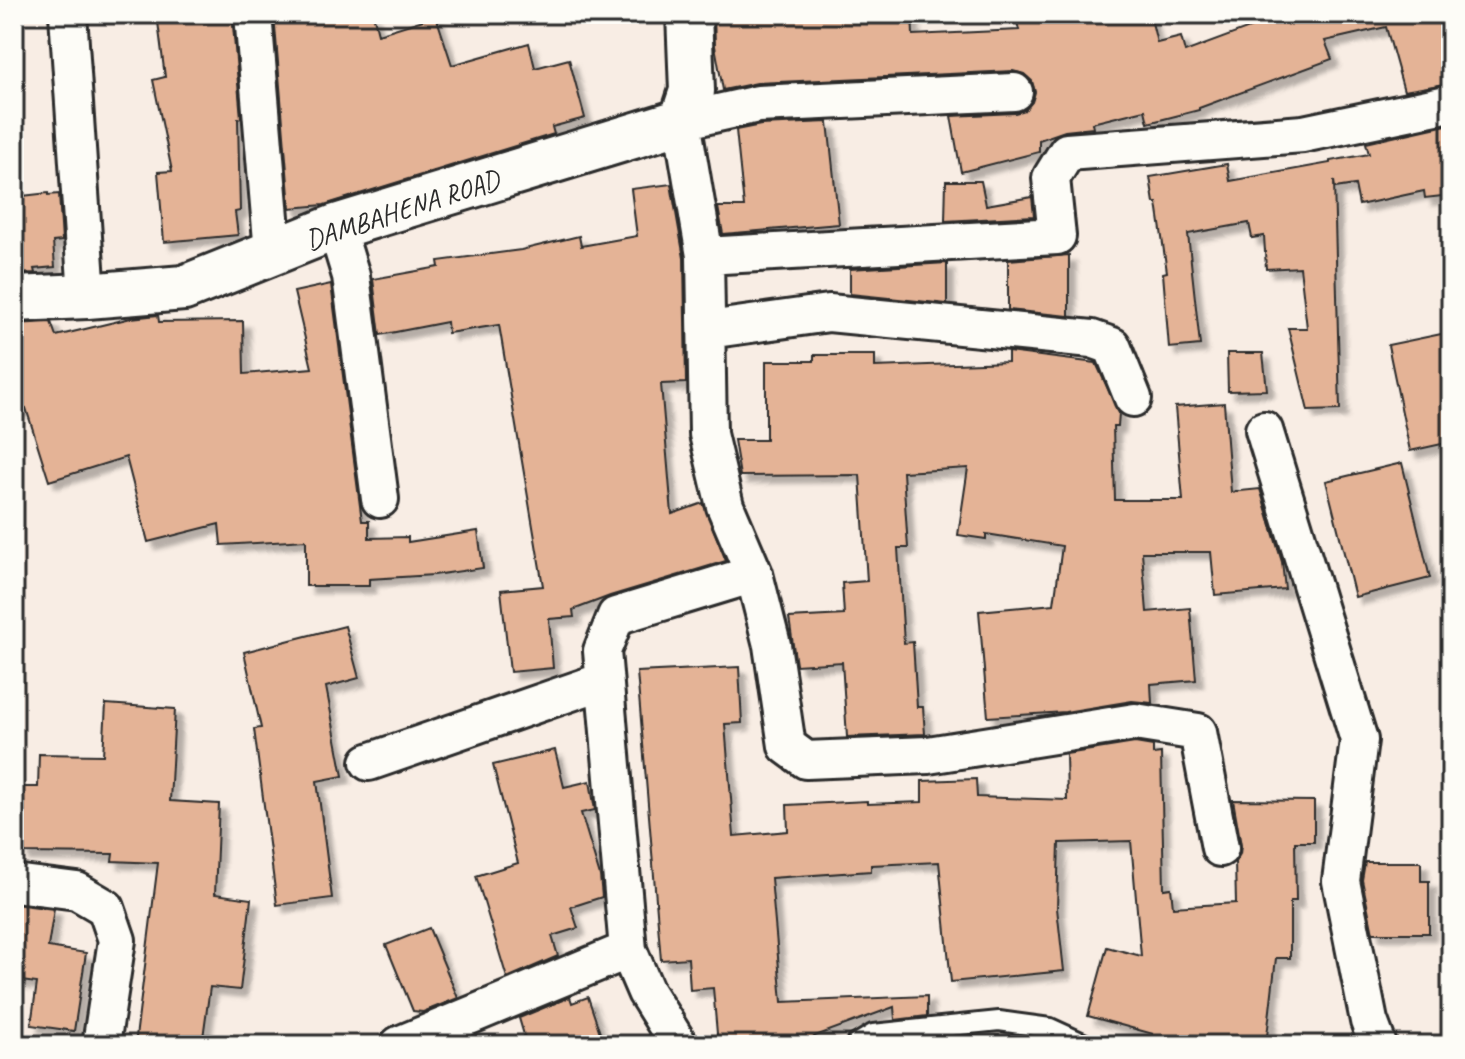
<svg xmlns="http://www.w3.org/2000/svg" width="1465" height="1059" font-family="Caveat,sans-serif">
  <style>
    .building { fill: #e4b396; stroke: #2b2b2b; stroke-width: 2; filter: url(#shadow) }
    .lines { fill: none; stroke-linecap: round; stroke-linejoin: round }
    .lane-casing { stroke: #2b2b2b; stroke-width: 24 }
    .street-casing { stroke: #2b2b2b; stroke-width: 42 }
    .secondary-casing { stroke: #2b2b2b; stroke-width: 50 }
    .lane { stroke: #fdfcf7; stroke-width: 18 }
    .street { stroke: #fdfcf7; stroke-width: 36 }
    .secondary { stroke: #fdfcf7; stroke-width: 44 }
    .labels { text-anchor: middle; stroke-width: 6; stroke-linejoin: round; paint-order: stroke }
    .street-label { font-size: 28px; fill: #2b2b2b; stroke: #fdfcf7 }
  </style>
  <defs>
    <filter id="shadow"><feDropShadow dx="7" dy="7" stdDeviation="2" flood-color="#0004"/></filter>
  </defs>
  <rect width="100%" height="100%" fill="#f8ede4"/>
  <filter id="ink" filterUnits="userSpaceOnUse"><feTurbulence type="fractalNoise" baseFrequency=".0125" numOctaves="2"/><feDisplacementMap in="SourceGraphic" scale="16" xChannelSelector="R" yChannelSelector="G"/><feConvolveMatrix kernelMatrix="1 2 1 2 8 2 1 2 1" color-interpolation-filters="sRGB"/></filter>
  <g filter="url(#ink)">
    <!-- building -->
    <path class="building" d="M157 14H232L241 118 238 119 240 211 235 212 238 235 164 242 158 172 172 171 153 80 165 77Z
      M274 14H373L378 34 436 16 452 65 529 43 535 68 569 59 585 118 552 127 554 134 324 205 290 208Z
      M714 14H912L913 35 1019 30 1015 14H1150L1157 43 1181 37 1185 52 1287 14H1451V83L1404 91 1386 27 1325 41 1332 59 1199 108V110L1148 123 1145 110 1092 123 1093 128 1065 131 1039 140V152L961 172 951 116 1015 113 1025 110 1032 102 1035 92 1032 81 1024 74 1013 71 757 83 723 90 715 46Z
      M828 122 839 224 723 234 718 207H744L736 130 761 125Z
      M1451 124V195L1425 198 1424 191 1359 205 1355 185 1335 188 1334 181 1340 410 1308 411 1288 328H1307L1300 267 1266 269 1264 236 1252 238 1249 223 1188 234 1200 345 1169 348 1163 273 1167 272 1157 203H1154L1150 177 1227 164 1230 181 1330 163V161L1369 154 1366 143Z
      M946 181H981L986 205 1032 197 1034 216 945 221Z
      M671 184 684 258 686 383 661 384 672 514 703 503 726 561 610 596 573 610 574 617 549 619 553 668 510 672 501 590 543 586 499 325 448 333 447 322 380 335 373 279 439 267 438 261 521 250 579 236 581 246 637 236 631 189Z
      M48 193V195L59 194 62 241 53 242 55 267 34 269 35 273 14 274V197Z
      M1069 255V316L1008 310V260Z
      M947 263V304L850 294V269Z
      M331 284 362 521H369V538L408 537V542L478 531 483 568 434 575 369 579V586H306V540L221 545 219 524 148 542 126 457 49 481 26 408 14 411V324L51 322 56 336 131 318 158 315 159 322 243 321 244 374 312 368 294 292Z
      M1451 332V442L1410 451 1388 345Z
      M1008 352 1096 363 1119 413 1118 426H1113L1115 500H1183L1175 407 1224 403 1231 492 1260 489 1282 562 1285 589 1215 595 1211 552H1142L1147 612 1190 608 1196 680 1151 684 1152 703 1132 701 1065 712 988 717 979 611 1054 604 1062 546 986 534V539L958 535 968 468 903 472 908 548H898L904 643 913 642 917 707H923L925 734 847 737 842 662 796 665 789 618 844 615 842 583 867 581 860 475 740 476 734 440H766V361H814V355H875V367L1008 362Z
      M1227 353H1263L1267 390 1228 391Z
      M1402 463 1430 578 1355 597 1326 481Z
      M345 626 359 678 326 687 343 776 317 781 332 898 277 905 254 729 261 728 244 652Z
      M739 667 742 723 725 724 734 836 788 831 787 805 867 801V804L922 802V781L976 779 977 797 1067 800 1066 754 1135 743 1153 746V754L1161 753 1164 889 1171 888 1173 907 1236 903 1235 862 1240 854 1241 845 1233 800 1314 801V842H1295L1296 901H1290V958H1276L1266 1045H1150L1153 1034 1088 1016 1107 947 1141 956 1131 841 1059 843 1057 908 1064 971 951 982 939 862 871 865V871L771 878 782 1002 927 996V1016L895 1020 894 1007 815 1036 806 1045H718L713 988 690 990 688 958 661 960 637 672Z
      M106 704 175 709 170 801 219 804 215 894 251 899 240 990 210 987 202 1045H135L158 863 112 861 113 854 22 853 23 787H38L39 754 103 755Z
      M555 750 564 787 590 781 595 810 581 813 600 876 602 897 571 907 578 928 552 936 558 956 507 978 476 876 518 863 493 765Z
      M1365 862H1421V881H1429V933H1373L1362 880Z
      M14 904 54 909 48 947 86 953 74 1031 31 1025 37 983 14 980Z
      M429 928 458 998 423 1012 413 1011 386 945Z
      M570 997 572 1003 588 997 604 1045H527L519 1018Z"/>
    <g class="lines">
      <defs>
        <path id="lane" d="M855 1045 873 1034 999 1021 1050 1028 1087 1045"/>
        <path id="street" d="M68 14 87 296
          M253 14 273 253
          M1014 92 758 104 682 121 705 256 708 434 725 506 754 574 772 645 787 746 806 760 928 755 1135 722 1198 732 1220 848
          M336 227 351 276 380 499
          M705 256 1057 236 1051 178 1067 152 1303 134 1451 103
          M708 330 829 313 1092 339 1112 346 1133 398
          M1264 430 1359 740 1341 881 1369 1021 1378 1045
          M369 762 603 681
          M14 883 77 891 106 908 117 940 101 1045
          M399 1045 628 950
          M679 1045 646 992 628 950 602 651 616 616 754 574"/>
        <path id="secondary" d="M14 299 87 296 184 288 336 227 682 121 692 91 689 14"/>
      </defs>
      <!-- lane casing -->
      <use href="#lane" class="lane-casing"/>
      <!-- street casing -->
      <use href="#street" class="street-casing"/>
      <!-- secondary casing -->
      <use href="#secondary" class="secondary-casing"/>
      <!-- lane -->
      <use href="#lane" class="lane"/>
      <!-- street -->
      <use href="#street" class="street"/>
      <!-- secondary -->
      <use href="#secondary" class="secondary"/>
    </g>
  </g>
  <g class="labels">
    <!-- street labels -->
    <g class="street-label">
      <text transform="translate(402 209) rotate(-18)" y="10">DAMBAHENA ROAD</text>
    </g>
  </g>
  <!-- margin -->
  <rect width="1465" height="1059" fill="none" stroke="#fdfcf7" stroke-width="48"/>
  <rect x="24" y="24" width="1417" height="1011" fill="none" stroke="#2b2b2b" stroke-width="3" filter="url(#ink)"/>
</svg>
